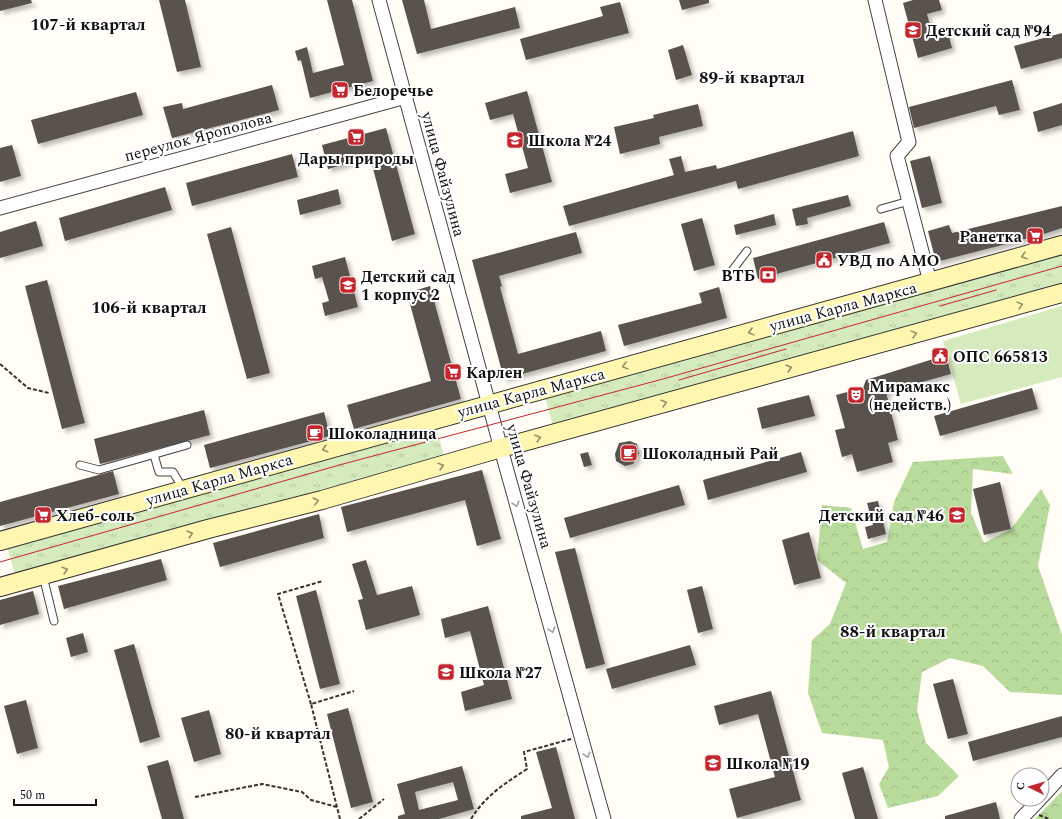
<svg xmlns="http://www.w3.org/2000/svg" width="1062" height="819" font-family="Spectral,serif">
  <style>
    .grass { fill: url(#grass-tufts) }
    .forest { fill: url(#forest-crowns) }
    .park { fill: #d5ebbd }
    .building { fill: #5a524d; fill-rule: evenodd; filter: url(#shadow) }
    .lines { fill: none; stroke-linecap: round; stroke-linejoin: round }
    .lane-casing { stroke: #444; stroke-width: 9 }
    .street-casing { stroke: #444; stroke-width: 15 }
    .secondary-casing { stroke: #333; stroke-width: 20 }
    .path { stroke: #333; stroke-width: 2; stroke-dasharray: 4 2; stroke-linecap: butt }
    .lane { stroke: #fff; stroke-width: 7 }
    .street { stroke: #fff; stroke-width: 13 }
    .secondary { stroke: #fff6b0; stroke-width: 18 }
    .tram { stroke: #c4262e; stroke-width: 1 }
    .oneway { stroke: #948f68 }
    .oneway2 { stroke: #a0a0a0 }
    .labels { text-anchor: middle; stroke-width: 4; stroke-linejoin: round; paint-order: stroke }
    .poi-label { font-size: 16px; font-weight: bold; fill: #111; stroke: #fff; text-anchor: start }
    .street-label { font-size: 16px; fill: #111; stroke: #fff }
    .neighbourhood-label { font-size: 17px; font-weight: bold; fill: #111; stroke: #fff }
  </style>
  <defs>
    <pattern id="grass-tufts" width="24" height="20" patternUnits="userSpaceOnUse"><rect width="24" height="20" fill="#d5ebbd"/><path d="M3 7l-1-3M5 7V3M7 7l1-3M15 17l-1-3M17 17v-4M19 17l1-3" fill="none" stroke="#b6c8a1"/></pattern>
    <pattern id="forest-crowns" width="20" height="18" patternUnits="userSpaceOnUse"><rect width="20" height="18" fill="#b9dc9c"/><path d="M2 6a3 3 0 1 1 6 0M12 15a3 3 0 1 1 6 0" fill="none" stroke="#9ebc85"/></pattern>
    <filter id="shadow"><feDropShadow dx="3.5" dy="3.5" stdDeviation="2" flood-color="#0004"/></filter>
  </defs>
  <rect width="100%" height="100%" fill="#fffdf5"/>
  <!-- grass -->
  <path class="grass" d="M1062 254V284L553 426 545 397Z
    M436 427 444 456 15 574 7 547Z"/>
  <!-- forest -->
  <path class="forest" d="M1003 456 1013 474 973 469 971 513 984 543 1011 529 1041 489 1050 505 1038 566 1062 635V695L1010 692 983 666 950 658 922 672 917 710 926 743 959 776 938 796 888 808 879 784 889 767 883 740 822 733 808 693 812 640 830 624 846 583 817 560 822 505 851 508 863 549 887 542 894 502 913 462Z
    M1062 791V819H1035Z"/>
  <!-- park -->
  <path class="park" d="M1062 306V377L961 404 943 341Z"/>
  <!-- building -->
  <path class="building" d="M0 0H31L32 3 0 11Z
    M159 0H185L201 67 177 72Z
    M327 0H352L373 81 310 98 301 60 298 61 295 51 307 47 313 73 344 65Z
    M402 0H424L431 29 515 7 520 28 417 54Z
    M679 0H709V3L682 10Z
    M913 0H939L942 10 927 14 932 33 947 29 952 48 918 58 903 3Z
    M620 2 629 33 526 60 520 39 603 16 600 7Z
    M1062 33V58L1021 69 1014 46Z
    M683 45 692 75 676 80 668 50Z
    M1012 80 1020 110 999 115 996 106 914 128 909 107Z
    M272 85 279 110 172 138 163 107 182 103 183 109Z
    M527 91 552 182 510 193 505 174 528 168 513 114 490 120 485 103Z
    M136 92 143 115 38 144 31 120Z
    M1062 103V125L1038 132 1033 112Z
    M698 104 703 126 659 137 660 144 620 154 614 127 654 118 653 115Z
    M386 128 415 234 392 241 370 157 328 169 322 145Z
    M853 131 859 156 738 189 736 181 569 226 563 206 674 175 669 159 681 156 685 172 716 165 717 169Z
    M12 145 21 176 0 182V148Z
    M292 154 298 177 192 206 186 183Z
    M930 156 942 203 922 208 910 161Z
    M165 187 172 210 65 241 59 218Z
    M338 189 341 204 300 215 297 200Z
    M848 195 851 206 807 218 808 224 796 226 792 209Z
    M1062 206V228L1041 235 936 262 928 231 949 225 952 233Z
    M774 214 776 225 736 235 734 225Z
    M702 218 715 265 694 271 681 224Z
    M36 221 43 246 0 258V232Z
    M884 222 890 243 758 279 753 258Z
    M231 227 270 373 247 379 207 234Z
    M576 232 582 253 499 276 502 286 500 287 518 354 601 331 606 351 504 379 472 260Z
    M345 257 358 307 325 316 322 303 329 301 322 277 315 279 312 266Z
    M47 280 85 423 62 429 25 286Z
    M430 286 461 399 354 429 347 405 431 381 407 293Z
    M719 287 727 318 624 346 618 325 702 303 699 293Z
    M946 355 951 374 886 392 898 440 888 443 893 462 857 472 852 454 842 457 835 430 845 428 836 395 863 388 866 380Z
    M1032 388 1038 409 940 436 934 416Z
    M809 395 815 416 762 429 757 408Z
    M204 410 210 435 100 464 94 439Z
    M324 412 330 436 210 468 204 445Z
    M630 441 637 444 639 454 633 464 625 466 616 461 615 454 619 443Z
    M588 452 592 465 584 467 580 454Z
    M801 452 807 472 708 500 703 480Z
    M482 470 501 539 477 546 465 500 347 532 341 507Z
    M113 471 119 494 0 526V502Z
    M1000 482 1011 529 984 535 973 489Z
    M679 485 685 505 570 538 564 518Z
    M878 501 886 534 868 539 865 527 873 525 867 503Z
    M319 514 324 538 220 567 213 543Z
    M809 532 821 578 794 585 782 540Z
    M575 548 605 664 586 669 555 552Z
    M161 559 167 580 64 609 58 586Z
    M366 560 377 595 412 586 420 615 366 630 358 600 363 599 352 564Z
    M702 586 713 629 698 633 687 590Z
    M316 590 340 684 320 689 296 596Z
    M33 591 39 614 0 625V600Z
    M488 606 512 699 465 711 461 692 484 685 470 631 445 638 441 619Z
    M83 633 88 652 71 657 66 638Z
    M134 644 160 737 140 743 114 650Z
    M690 645 696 665 612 689 606 669Z
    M953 679 968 734 948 739 933 684Z
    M771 691 801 800 737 818 729 789 775 777 758 714 719 725 714 706Z
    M26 700 38 748 17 754 4 706Z
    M348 708 373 802 351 808 327 714Z
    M209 710 221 754 194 762 181 718Z
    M1062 716V737L973 761 968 742Z
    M556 747 575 819H521V816L552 808 536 752Z
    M168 760 184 819H162L147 766Z
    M462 766 474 809 439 819H398V816L405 814 397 784ZM453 782 458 800 419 810 415 792Z
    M863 767 878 819H855L842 773Z
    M996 802 1000 819H945V816Z"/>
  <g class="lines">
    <defs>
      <path id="lane" d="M881 209 909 201
        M731 272 747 251
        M154 455 159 472H173L179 482
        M80 465 99 470 187 445
        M43 576 54 621"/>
      <path id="street" d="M379 0 506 467 604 819
        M875 0 909 142 897 156 930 282
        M0 208 406 97
        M1042 797 1062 775
        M1021 819 1040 799"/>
      <path id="secondary" d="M0 541 1062 245
        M0 587 208 529 322 500 501 448 1062 293"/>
    </defs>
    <!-- lane casing -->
    <use href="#lane" class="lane-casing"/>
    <!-- street casing -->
    <use href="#street" class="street-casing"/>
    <!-- secondary casing -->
    <use href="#secondary" class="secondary-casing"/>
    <!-- path -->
    <path class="path" d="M0 364 28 388 49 393
      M311 704 278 594 323 581
      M195 797 262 784 302 792 311 800 337 807
      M1039 815 1049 819
      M340 819 311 704 354 691
      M359 819 384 799
      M471 819C486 795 504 784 527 769L524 752 571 739"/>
    <!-- lane -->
    <use href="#lane" class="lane"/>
    <!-- street -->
    <use href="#street" class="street"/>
    <!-- secondary -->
    <use href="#secondary" class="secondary"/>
    <!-- tram -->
    <path class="tram" d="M940 306 996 290
      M679 380 786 349
      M0 562 343 464 663 379 1062 266"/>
  </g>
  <!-- one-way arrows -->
  <defs><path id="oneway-chevron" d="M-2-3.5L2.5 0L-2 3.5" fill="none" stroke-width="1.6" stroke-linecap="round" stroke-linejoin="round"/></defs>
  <g class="oneway">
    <use href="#oneway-chevron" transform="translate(1024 256) rotate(164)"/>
    <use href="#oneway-chevron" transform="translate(1020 305) rotate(-15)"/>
    <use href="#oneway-chevron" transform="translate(751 332) rotate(165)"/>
    <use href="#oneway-chevron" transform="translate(914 334) rotate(-15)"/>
    <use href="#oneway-chevron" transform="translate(625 366) rotate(165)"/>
    <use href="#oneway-chevron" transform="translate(789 368) rotate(-16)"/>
    <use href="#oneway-chevron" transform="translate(664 403) rotate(-16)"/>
    <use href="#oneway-chevron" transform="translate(538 438) rotate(-16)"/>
    <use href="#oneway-chevron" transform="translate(325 449) rotate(164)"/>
    <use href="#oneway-chevron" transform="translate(441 466) rotate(-16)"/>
    <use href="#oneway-chevron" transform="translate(316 501) rotate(-14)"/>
    <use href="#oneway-chevron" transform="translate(190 534) rotate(-16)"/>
    <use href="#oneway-chevron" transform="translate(65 570) rotate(-16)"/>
  </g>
  <g class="oneway2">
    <use href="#oneway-chevron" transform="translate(516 504) rotate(74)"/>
    <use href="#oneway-chevron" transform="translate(552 630) rotate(74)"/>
    <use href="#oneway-chevron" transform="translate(587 755) rotate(75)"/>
  </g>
  <!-- icons -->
  <defs>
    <symbol id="school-square" viewBox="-11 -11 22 22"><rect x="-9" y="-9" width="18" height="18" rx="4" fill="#c4262e" stroke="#fff"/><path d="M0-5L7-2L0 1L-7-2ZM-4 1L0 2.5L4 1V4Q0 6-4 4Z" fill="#fff"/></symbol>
    <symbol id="supermarket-square" viewBox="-11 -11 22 22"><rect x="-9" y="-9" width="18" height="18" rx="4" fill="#c4262e" stroke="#fff"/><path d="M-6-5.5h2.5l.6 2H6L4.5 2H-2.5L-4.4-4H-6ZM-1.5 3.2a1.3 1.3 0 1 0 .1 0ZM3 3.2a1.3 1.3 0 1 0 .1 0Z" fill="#fff"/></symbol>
    <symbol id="civic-square" viewBox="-11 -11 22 22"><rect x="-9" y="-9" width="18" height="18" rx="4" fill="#c4262e" stroke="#fff"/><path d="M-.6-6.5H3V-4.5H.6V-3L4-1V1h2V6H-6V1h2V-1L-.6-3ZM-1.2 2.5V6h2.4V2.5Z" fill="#fff"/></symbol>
    <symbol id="bank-square" viewBox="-11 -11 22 22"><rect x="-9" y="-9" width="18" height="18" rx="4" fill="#c4262e" stroke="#fff"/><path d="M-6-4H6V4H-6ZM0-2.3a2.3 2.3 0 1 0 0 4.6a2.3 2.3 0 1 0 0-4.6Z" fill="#fff"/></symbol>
    <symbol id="theatre-square" viewBox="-11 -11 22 22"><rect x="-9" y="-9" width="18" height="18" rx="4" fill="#c4262e" stroke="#fff"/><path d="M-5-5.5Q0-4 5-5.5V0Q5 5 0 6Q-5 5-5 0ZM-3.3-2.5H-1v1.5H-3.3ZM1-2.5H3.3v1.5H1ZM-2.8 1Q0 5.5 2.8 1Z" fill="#fff"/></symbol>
    <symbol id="cafe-square" viewBox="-11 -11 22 22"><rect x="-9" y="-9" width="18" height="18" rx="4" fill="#c4262e" stroke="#fff"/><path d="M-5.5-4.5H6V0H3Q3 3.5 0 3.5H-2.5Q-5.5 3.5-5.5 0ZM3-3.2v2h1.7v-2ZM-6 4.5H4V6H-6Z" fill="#fff"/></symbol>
  </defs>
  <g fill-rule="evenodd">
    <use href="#school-square" x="903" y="20" width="20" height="20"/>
    <use href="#supermarket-square" x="330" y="80" width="20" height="20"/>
    <use href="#supermarket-square" x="346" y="127" width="20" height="20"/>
    <use href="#school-square" x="505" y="130" width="20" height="20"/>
    <use href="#supermarket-square" x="1025" y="226" width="20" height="20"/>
    <use href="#civic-square" x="814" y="250" width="20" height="20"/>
    <use href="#bank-square" x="758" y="265" width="20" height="20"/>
    <use href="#school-square" x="338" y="275" width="20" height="20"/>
    <use href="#civic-square" x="930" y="346" width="20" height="20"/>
    <use href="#supermarket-square" x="443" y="362" width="20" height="20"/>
    <use href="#theatre-square" x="846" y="385" width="20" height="20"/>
    <use href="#cafe-square" x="305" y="423" width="20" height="20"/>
    <use href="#cafe-square" x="619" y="443" width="20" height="20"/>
    <use href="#supermarket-square" x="33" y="505" width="20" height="20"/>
    <use href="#school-square" x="947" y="505" width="20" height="20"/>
    <use href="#school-square" x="436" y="662" width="20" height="20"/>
    <use href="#school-square" x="703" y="753" width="20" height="20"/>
  </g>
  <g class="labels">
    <!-- poi labels -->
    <g class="poi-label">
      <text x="926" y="36">Детский сад №94</text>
      <text x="353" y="96">Белоречье</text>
      <text x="528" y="146">Школа №24</text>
      <text x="356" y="164" text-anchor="middle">Дары природы</text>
      <text x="1022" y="242" text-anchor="end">Ранетка</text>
      <text x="837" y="266">УВД по АМО</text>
      <text x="755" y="281" text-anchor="end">ВТБ</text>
      <text x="361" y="282">Детский сад<tspan x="361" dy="18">1 корпус 2</tspan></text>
      <text x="953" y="362">ОПС 665813</text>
      <text x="466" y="378">Карлен</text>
      <text x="869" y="392">Мирамакс<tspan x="869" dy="18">(недейств.)</tspan></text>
      <text x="328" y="439">Шоколадница</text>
      <text x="642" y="459">Шоколадный Рай</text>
      <text x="56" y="521">Хлеб-соль</text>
      <text x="944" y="521" text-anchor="end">Детский сад №46</text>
      <text x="459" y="678">Школа №27</text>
      <text x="726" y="769">Школа №19</text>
    </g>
    <!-- street labels -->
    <g class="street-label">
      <text transform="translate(198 136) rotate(-15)" y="6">переулок Ярополова</text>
      <text transform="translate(444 174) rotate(75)" y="6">улица Файзулина</text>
      <text transform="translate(843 306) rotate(-15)" y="6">улица Карла Маркса</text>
      <text transform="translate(531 392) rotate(-15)" y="6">улица Карла Маркса</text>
      <text transform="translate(219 479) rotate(-16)" y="6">улица Карла Маркса</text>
      <text transform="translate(530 486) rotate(74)" y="6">улица Файзулина</text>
    </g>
    <!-- neighbourhood labels -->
    <g class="neighbourhood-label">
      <text x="88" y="30">107-й квартал</text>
      <text x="752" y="83">89-й квартал</text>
      <text x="149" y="313">106-й квартал</text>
      <text x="893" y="637">88-й квартал</text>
      <text x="278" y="739">80-й квартал</text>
    </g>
  </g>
  <!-- north arrow -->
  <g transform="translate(1030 787) rotate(275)"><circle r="19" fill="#ffffff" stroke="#a0a0a0"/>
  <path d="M0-3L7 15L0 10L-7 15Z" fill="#c4262e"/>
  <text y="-6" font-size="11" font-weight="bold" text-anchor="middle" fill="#111111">С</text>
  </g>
  <!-- scale -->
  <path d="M14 799v6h82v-6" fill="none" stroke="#111111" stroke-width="2"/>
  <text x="20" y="799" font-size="12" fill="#111111" stroke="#ffffff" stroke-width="3" paint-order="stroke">50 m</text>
</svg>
